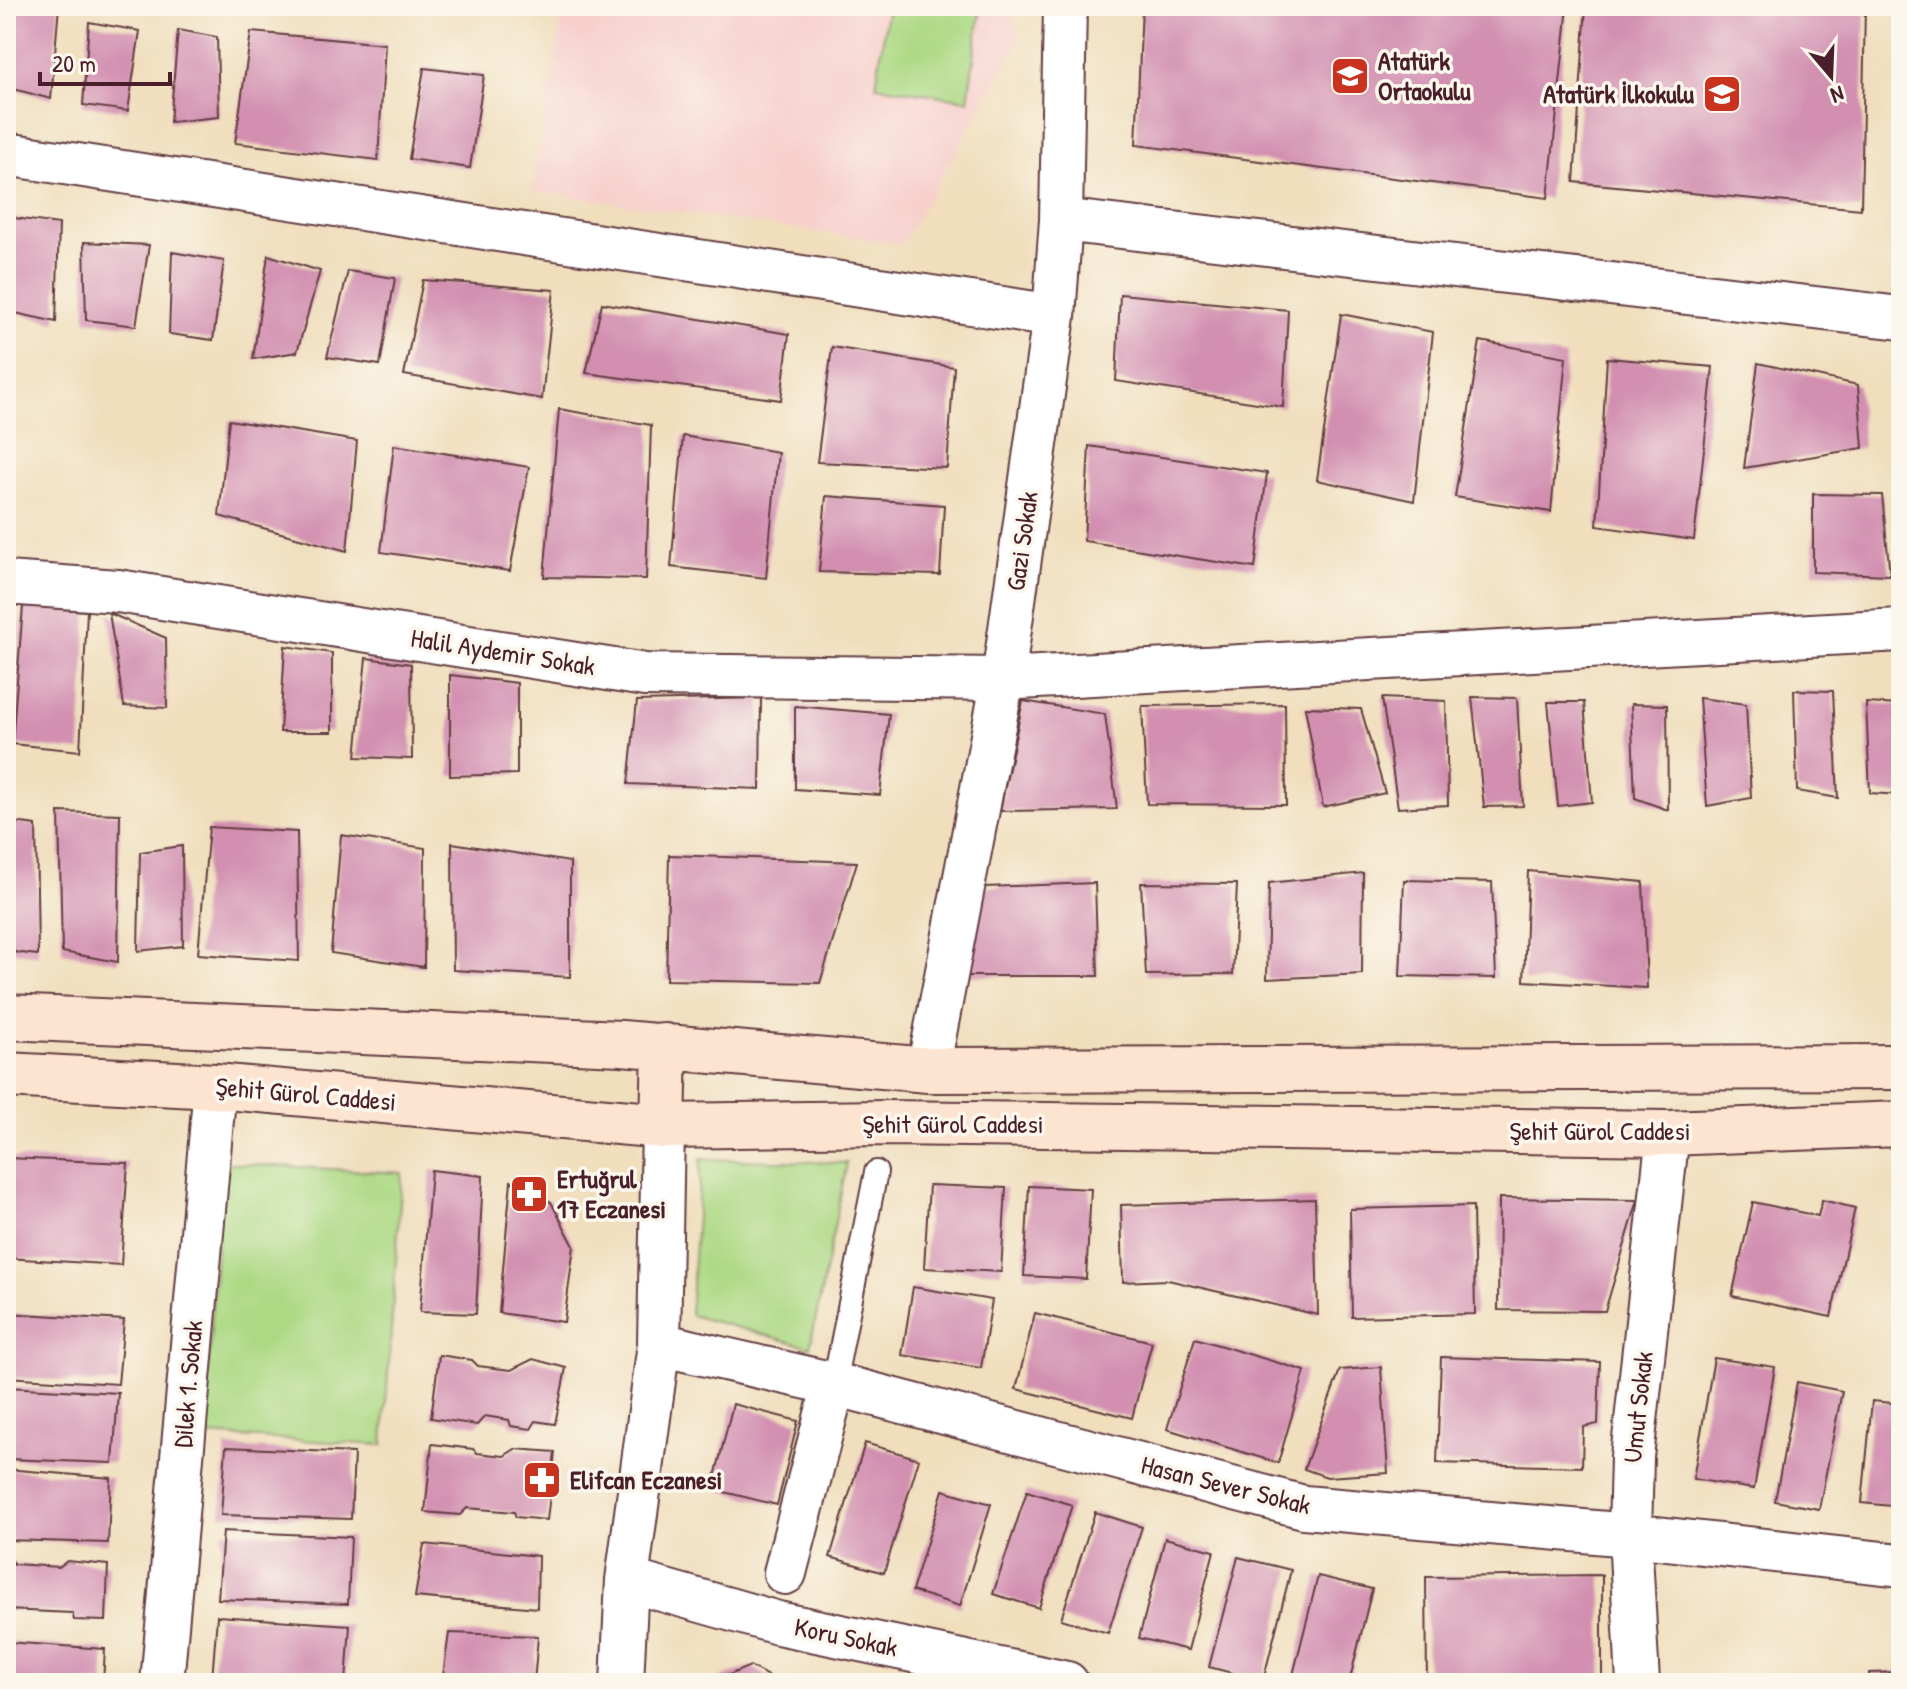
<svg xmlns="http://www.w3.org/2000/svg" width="1907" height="1689" font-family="'Patrick Hand',sans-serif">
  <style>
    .built { fill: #f7d0cc }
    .green { fill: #add985; stroke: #7c7c58; stroke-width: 2 }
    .building { fill: #d28fb0 }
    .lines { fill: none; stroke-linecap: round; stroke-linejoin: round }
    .service-casing { stroke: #633c41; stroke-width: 26 }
    .minor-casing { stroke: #633c41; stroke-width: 46 }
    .secondary-casing { stroke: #633c41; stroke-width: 48 }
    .service { stroke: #fff; stroke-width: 22 }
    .minor { stroke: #fff; stroke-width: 42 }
    .secondary { stroke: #fde4d1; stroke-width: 44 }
    .labels { text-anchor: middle; stroke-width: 7; stroke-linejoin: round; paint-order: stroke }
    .poi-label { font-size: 26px; font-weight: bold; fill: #4a1f2b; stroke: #fbf7ec; text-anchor: start }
    .street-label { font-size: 26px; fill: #4a1f2b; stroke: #fbf7ec }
  </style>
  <rect width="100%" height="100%" fill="#fbf7ec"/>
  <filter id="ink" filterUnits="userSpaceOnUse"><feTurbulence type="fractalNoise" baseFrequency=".0125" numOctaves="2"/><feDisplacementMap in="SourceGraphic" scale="16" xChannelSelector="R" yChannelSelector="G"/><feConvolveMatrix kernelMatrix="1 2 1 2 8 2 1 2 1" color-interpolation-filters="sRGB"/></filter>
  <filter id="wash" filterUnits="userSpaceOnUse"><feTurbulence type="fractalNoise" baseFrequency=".006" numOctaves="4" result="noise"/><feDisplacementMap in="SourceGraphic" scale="32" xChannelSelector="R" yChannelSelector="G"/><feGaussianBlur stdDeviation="1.8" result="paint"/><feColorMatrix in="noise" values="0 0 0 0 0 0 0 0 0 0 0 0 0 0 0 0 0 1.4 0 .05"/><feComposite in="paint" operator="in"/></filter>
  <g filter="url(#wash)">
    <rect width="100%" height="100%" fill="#f0debd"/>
    <!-- built -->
    <path class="built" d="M564 6H1009L1020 40 902 244 532 191Z"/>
    <!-- green -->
    <path class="green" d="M888 6H981L968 100 876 86Z
      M701 1159 847 1163 810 1347 690 1315Z
      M222 1163 402 1173 383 1445 204 1435Z"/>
    <g id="blocks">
      <!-- building -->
      <path class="building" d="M6 6H59L51 99 6 87Z
        M1142 6H1568L1548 198 1136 145Z
        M1586 6H1865L1861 209 1574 182Z
        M89 22 140 31 128 111 83 105Z
        M178 30 217 37 219 117 170 122Z
        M251 32 385 44 378 160 235 143Z
        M424 68 484 75 470 168 409 159Z
        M7 217 59 224 56 322 6 311Z
        M84 242 149 245 136 326 86 320Z
        M172 252 224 261 213 340 169 334Z
        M268 255 320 271 297 352 253 359Z
        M348 271 395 278 380 365 327 357Z
        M423 280 554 290 542 399 404 375Z
        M1120 294 1288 310 1283 407 1116 381Z
        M602 303 789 334 781 400 586 373Z
        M1341 314 1433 332 1414 501 1317 480Z
        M1480 341 1566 357 1551 512 1455 497Z
        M832 347 954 367 947 468 817 462Z
        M1607 358 1713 367 1694 540 1597 526Z
        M1758 363 1858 385 1863 448 1744 468Z
        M559 409 651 425 646 579 544 577Z
        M229 420 357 441 347 551 219 516Z
        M683 436 778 452 766 578 671 567Z
        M394 445 529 467 510 571 381 552Z
        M1089 446 1267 473 1255 568 1084 541Z
        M1813 494 1882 495 1890 575 1813 572Z
        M826 496 944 505 940 575 819 572Z
        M23 606 87 611 80 751 12 744Z
        M109 613 166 638 167 708 124 706Z
        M285 646 332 653V732H280Z
        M366 658 411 664 412 759 356 757Z
        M450 675 517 683V774L450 776Z
        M1794 690 1833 691 1838 798 1797 791Z
        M1472 697 1517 698 1523 806 1484 807Z
        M761 698 760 789 628 784 637 701Z
        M1382 698 1446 701 1448 805 1398 808Z
        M1699 698 1746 704 1751 798 1707 806Z
        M1023 701 1105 714 1117 809 1000 811Z
        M1548 702H1584L1592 802 1558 806Z
        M1866 703 1901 705V795L1870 793Z
        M1285 704 1286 805 1147 804 1142 706Z
        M1631 704 1667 705 1668 810 1635 798Z
        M795 706 889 714 880 795 795 789Z
        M1305 707 1361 709 1385 793 1323 807Z
        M59 812 120 814 118 962 62 952Z
        M6 821 36 825 38 955 6 951Z
        M209 827 297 832 299 961 198 954Z
        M341 835 425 848 424 967 331 953Z
        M452 843 570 862V977L453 970Z
        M182 846 183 946 138 951 140 852Z
        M669 855 857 862 820 983 666 980Z
        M1528 871 1643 882 1647 988 1524 981Z
        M1363 873 1362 974 1267 979 1269 883Z
        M1404 880 1492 882 1496 978 1400 976Z
        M1095 883 1098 976H966L984 887Z
        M1141 883 1237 884 1233 974 1146 975Z
        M6 1158 128 1163 121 1265 6 1258Z
        M431 1170 483 1176 476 1314 420 1312Z
        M511 1181 551 1202 574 1246 564 1322 499 1313Z
        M929 1185 1006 1188 1001 1272 924 1268Z
        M1029 1186 1091 1189 1086 1279 1024 1276Z
        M1499 1198 1638 1200 1605 1311 1498 1310Z
        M1315 1199 1318 1315 1168 1280 1123 1282 1121 1205Z
        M1822 1200 1855 1208 1831 1317 1732 1296 1753 1202 1818 1216Z
        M1473 1206 1475 1314 1352 1317 1350 1209Z
        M913 1287 992 1300 981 1368 902 1355Z
        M6 1313 124 1320 118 1384 6 1377Z
        M1035 1313 1152 1342 1132 1418 1016 1389Z
        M1195 1338 1305 1371 1278 1463 1167 1429Z
        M439 1355 472 1360 478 1366 511 1370 533 1359 566 1368 555 1424 536 1421 531 1429 511 1426 509 1420 485 1416 477 1425 431 1418Z
        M1441 1357 1600 1362 1598 1424 1583 1427 1582 1467 1437 1463Z
        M1714 1358 1775 1367 1754 1489 1693 1479Z
        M1381 1367 1388 1473 1327 1477 1304 1469 1340 1370Z
        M1797 1382 1842 1391 1819 1509 1775 1501Z
        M6 1387 118 1393 113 1463 6 1459Z
        M1872 1401 1901 1404V1507L1862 1503Z
        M733 1404 798 1421 777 1505 712 1489Z
        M865 1443 919 1459 884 1573 830 1557Z
        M432 1444 473 1449 477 1453 504 1456 515 1449 555 1452 547 1520 516 1517 514 1512 467 1508 460 1515 425 1512Z
        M226 1447 354 1453 351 1519 221 1515Z
        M6 1469 111 1478 108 1543 6 1540Z
        M943 1490 991 1504 960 1606 912 1591Z
        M1027 1491 1072 1505 1039 1608 993 1594Z
        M1095 1512 1142 1527 1108 1633 1061 1619Z
        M223 1531 351 1537 348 1604 218 1599Z
        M1165 1538 1214 1551 1188 1650 1139 1638Z
        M424 1544 538 1556 537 1608 415 1597Z
        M6 1557H10L14 1564 59 1567 67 1561 108 1565 106 1621 74 1620 72 1613 6 1610Z
        M1238 1557 1291 1570 1263 1681 1209 1667Z
        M1602 1575V1681L1427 1683 1426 1577Z
        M1318 1576 1372 1589 1349 1683H1309L1292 1679Z
        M217 1616 350 1625 346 1683H265L212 1680Z
        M449 1633 538 1636 534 1683H442Z
        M6 1642 105 1649 103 1683H6Z
        M750 1666 780 1683H710Z
        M1901 1672V1683H1870L1869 1673Z"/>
    </g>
  </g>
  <g filter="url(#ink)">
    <use href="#blocks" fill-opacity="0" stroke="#633c41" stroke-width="2"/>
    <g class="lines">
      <defs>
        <path id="service" d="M834 1384 876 1172"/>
        <path id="minor" d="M6 154 1054 316
          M1061 220 1901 318
          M6 583 118 591 645 675 1003 679 1901 630
          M928 1070 1003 679 1054 316 1061 220 1065 6
          M659 1344 834 1384 1304 1507 1630 1535 1901 1565
          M785 1573 834 1384
          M627 1580 778 1623 1067 1683
          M162 1683 215 1086
          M622 1683 627 1580 659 1344 663 1126
          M1638 1683 1630 1535 1632 1457 1668 1133"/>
        <path id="secondary" d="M6 1017 622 1043 928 1070 1901 1067
          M6 1075 215 1086 663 1126 886 1123 1668 1133 1901 1124
          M663 1126 665 1046"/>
      </defs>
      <!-- service casing -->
      <use href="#service" class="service-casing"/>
      <!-- minor casing -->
      <use href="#minor" class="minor-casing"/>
      <!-- secondary casing -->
      <use href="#secondary" class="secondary-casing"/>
      <!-- service -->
      <use href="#service" class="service"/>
      <!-- minor -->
      <use href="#minor" class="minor"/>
      <!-- secondary -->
      <use href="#secondary" class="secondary"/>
    </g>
  </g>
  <!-- icons -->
  <defs>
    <symbol id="school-square" viewBox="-11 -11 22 22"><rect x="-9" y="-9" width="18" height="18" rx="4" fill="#c8321e" stroke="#fbf7ec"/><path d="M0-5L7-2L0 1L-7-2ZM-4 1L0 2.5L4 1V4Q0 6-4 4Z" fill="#fff"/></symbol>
    <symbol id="pharmacy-square" viewBox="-11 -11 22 22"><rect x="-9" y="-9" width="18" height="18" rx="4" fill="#c8321e" stroke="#fbf7ec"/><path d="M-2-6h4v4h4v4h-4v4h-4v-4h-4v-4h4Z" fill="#fff"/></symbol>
  </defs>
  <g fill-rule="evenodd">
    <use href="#school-square" x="1328" y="54" width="44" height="44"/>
    <use href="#school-square" x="1700" y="72" width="44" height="44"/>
    <use href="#pharmacy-square" x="507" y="1172" width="44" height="44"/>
    <use href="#pharmacy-square" x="520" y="1458" width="44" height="44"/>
  </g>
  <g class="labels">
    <!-- poi labels -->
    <g class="poi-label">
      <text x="1378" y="70">Atatürk<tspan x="1378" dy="30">Ortaokulu</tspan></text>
      <text x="1694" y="103" text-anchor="end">Atatürk İlkokulu</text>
      <text x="557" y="1188">Ertuğrul<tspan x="557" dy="30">17 Eczanesi</tspan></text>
      <text x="570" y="1489">Elifcan Eczanesi</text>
    </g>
    <!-- street labels -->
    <g class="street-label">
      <text transform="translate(1022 541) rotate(-82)" y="9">Gazi Sokak</text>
      <text transform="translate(503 652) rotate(9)" y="9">Halil Aydemir Sokak</text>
      <text transform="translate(306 1094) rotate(5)" y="9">Şehit Gürol Caddesi</text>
      <text x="953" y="1133">Şehit Gürol Caddesi</text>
      <text x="1600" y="1140">Şehit Gürol Caddesi</text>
      <text transform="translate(188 1384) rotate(-85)" y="9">Dilek 1. Sokak</text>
      <text transform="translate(1638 1407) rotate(-84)" y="9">Umut Sokak</text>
      <text transform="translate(1226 1485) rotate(14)" y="9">Hasan Sever Sokak</text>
      <text transform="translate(846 1637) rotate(12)" y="9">Koru Sokak</text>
    </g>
  </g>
  <!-- margin -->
  <rect width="1907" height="1689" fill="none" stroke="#fbf7ec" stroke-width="32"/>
  <!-- north arrow -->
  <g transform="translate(1831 76) rotate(161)" stroke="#fbf7ec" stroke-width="6" paint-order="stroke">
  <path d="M0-6L14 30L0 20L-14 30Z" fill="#4a1f2b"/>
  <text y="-12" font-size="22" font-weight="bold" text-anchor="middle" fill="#4a1f2b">N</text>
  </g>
  <!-- scale -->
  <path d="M40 72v12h130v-12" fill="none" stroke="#4a1f2b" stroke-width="4"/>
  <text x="52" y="72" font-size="24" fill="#4a1f2b" stroke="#fbf7ec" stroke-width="6" paint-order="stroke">20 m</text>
</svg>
